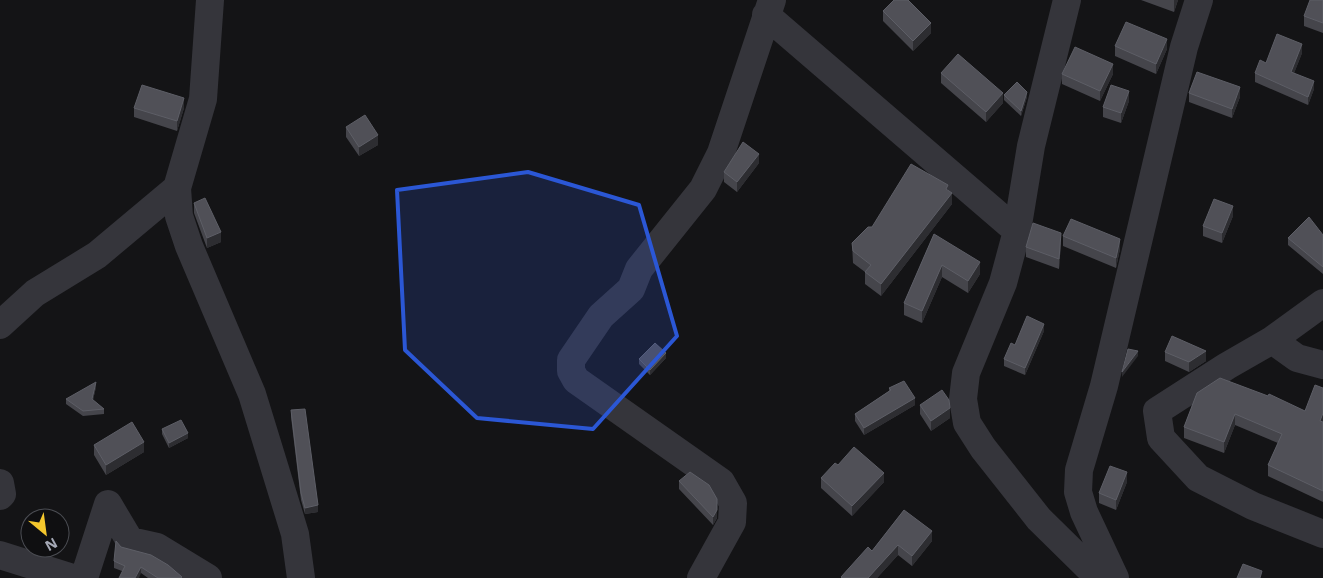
<svg xmlns="http://www.w3.org/2000/svg" width="1323" height="578" font-family="'Open Sans',sans-serif">
  <style>
    .lines { fill: none; stroke-linecap: round; stroke-linejoin: round }
    .minor { stroke: #35353b; stroke-width: 28 }
    .wall { fill: #45454b }
    .shaded-wall { fill: #2d2d31 }
    .building { fill: #505057; stroke: #5d5e66 }
    .marked { fill: #2b57d5; fill-opacity: 0.2; stroke: #2b57d5; stroke-width: 4; stroke-linejoin: round }
  </style>
  <rect width="100%" height="100%" fill="#141416"/>
  <g class="lines">
    <!-- minor -->
    <path class="minor" d="M210 0 203 99 177 188 179 216 189 246 252 394 295 534 301 578
      M1067 0 1031 146 1017 231 1003 283 966 373 963 399 967 423 983 448 1039 519 1099 578
      M766 15 1017 231
      M1323 303 1272 340 1227 366 1157 411 1161 438 1198 478 1253 506 1323 534
      M0 325 35 293 97 255 177 188
      M1272 340 1297 358 1323 365
      M0 483 2 494 0 496
      M0 555 73 578
      M84 578 108 504 130 541 157 547 208 578
      M701 578 732 522 733 503 721 482 576 380 571 371V360L601 316 631 289 639 269 703 189 721 153 772 0
      M1115 578 1084 512 1078 492 1079 470 1104 386 1184 47 1199 0"/>
  </g>
  <!-- wall -->
  <path class="wall" d="M1141 0H1178L1174 12Z
    M1323 0V33L1304 26V16Z
    M883 11 931 33 913 51 883 21Z
    M1115 46 1167 49 1156 74 1115 56Z
    M1302 53 1294 73 1314 89 1308 105 1255 82V73L1266 63Z
    M941 73 1003 103 986 122 941 83Z
    M1062 74H1113L1100 101 1062 84Z
    M1189 93 1240 97 1232 118 1189 102Z
    M1004 95 1027 97 1021 116 1004 100Z
    M1129 101 1121 123 1103 117V107Z
    M134 108H184L177 131 134 117Z
    M346 127 378 145 359 156 346 137Z
    M759 163 737 192 724 182V172Z
    M948 191 952 204 881 296 865 284V272L853 263 852 243 872 227Z
    M194 203 221 242 207 248 194 213Z
    M1233 216 1222 243 1203 236V226Z
    M934 234 980 274 968 293 942 277 922 323 904 315V303Z
    M1323 235V274L1288 245V238Z
    M1063 236 1120 249 1116 268 1063 246Z
    M1061 243 1059 269 1026 257V247Z
    M1044 331 1025 375 1004 366V359L1015 345Z
    M1165 352 1206 361 1189 372 1165 361Z
    M666 358 650 375 639 364V359Z
    M96 387 93 400 104 409V414L83 416 66 404V399Z
    M889 388 915 405 864 435 855 421V414L889 391Z
    M1323 388V502L1268 476V465L1278 443 1235 425 1224 453 1184 438V427L1197 393 1305 411Z
    M920 405 950 418 931 431 920 414Z
    M291 410 318 512 305 514 301 500 291 417Z
    M162 429 188 438 169 448 162 434Z
    M94 445 144 452 106 475 94 455Z
    M821 478 884 482 852 516 821 488Z
    M679 481 717 518 713 525 679 489Z
    M1127 482 1116 510 1099 503V493Z
    M904 510 932 541 912 566 898 555 877 578H841V577L872 551Z
    M121 547 182 578H148L141 573 122 571 114 568V561Z
    M38 548H59L58 554 38 551Z"/>
  <!-- shaded-wall -->
  <path class="shaded-wall" d="M1174 0H1178L1174 12Z
    M931 23V33L913 51V41Z
    M1167 39V49L1156 74V64Z
    M1302 44V53L1291 81V72Z
    M1113 64V74L1100 101V91Z
    M1314 81V89L1308 105V97Z
    M1240 87V97L1232 118V109Z
    M1129 91V101L1121 123V113Z
    M1027 92V97L1021 116V111Z
    M1003 93V103L986 122V112Z
    M184 98V108L177 131V121Z
    M378 135V145L359 156V147Z
    M759 154V163L737 192V182Z
    M952 193V204L881 296V284Z
    M1233 206V216L1222 243V233Z
    M221 232V242L207 248V238Z
    M1061 233V243L1059 269V259Z
    M1120 239V249L1116 268V258Z
    M980 262V274L968 293V281Z
    M942 265V277L922 323V311Z
    M1044 324V331L1025 375V368Z
    M1138 351V356L1122 377V372Z
    M1206 351V361L1189 372V362Z
    M666 353V358L650 375V370Z
    M96 382V387L92 404V399Z
    M915 398V405L864 435V428Z
    M950 408V418L931 431V421Z
    M1323 413V424L1320 421Z
    M1235 414V425L1224 453V442Z
    M188 433V438L169 448V443Z
    M144 442V452L106 475V465Z
    M1127 472V482L1116 510V500Z
    M884 473V482L852 516V506Z
    M717 499V518L713 525V517Z
    M318 505V512L305 514V508Z
    M932 531V541L912 566V556Z
    M898 545V555L877 578H868Z
    M141 567V573L139 578H135Z"/>
  <!-- building -->
  <path class="building" d="M894 0H908L931 23 913 41 883 11Z
    M1310 0H1323V23L1304 16Z
    M1126 22 1167 39 1156 64 1115 46Z
    M1277 34 1302 44 1291 72 1314 81 1308 97 1255 73 1260 60 1266 63Z
    M1075 47 1113 64 1100 91 1062 74Z
    M958 54 1003 93 986 112 941 73Z
    M1197 72 1240 87 1232 109 1189 93Z
    M1017 82 1027 92 1021 111 1004 95Z
    M142 85 184 98 177 121 134 108Z
    M1111 85 1129 91 1121 113 1103 107Z
    M365 115 378 135 359 147 346 127Z
    M743 142 759 154 737 182 724 172Z
    M911 164 948 185 946 189 952 193 881 284 865 272 871 265 853 251 852 243 868 227H872Z
    M205 198 221 232 207 238 194 203Z
    M1214 199 1233 206 1222 233 1203 226Z
    M1309 217 1323 235V267L1288 238Z
    M1071 219 1120 239 1116 258 1063 236Z
    M1033 223 1061 233 1059 259 1026 247Z
    M934 234 980 262 968 281 942 265 922 311 904 303Z
    M1027 316 1044 324 1025 368 1004 359 1011 343 1015 345Z
    M1172 336 1206 351 1189 362 1165 352Z
    M655 343 666 353 650 370 639 359Z
    M1128 349 1138 351 1122 372Z
    M1220 378 1268 396 1269 394 1305 411 1315 385 1323 388V413L1320 421 1323 422V491L1268 465 1282 434 1235 414 1224 442 1184 427 1197 393Z
    M904 381 915 398 864 428 855 414 891 390 889 388Z
    M96 382 92 399 104 409 83 411 66 399Z
    M942 390 949 400 950 408 931 421 920 405Z
    M305 409 318 505 305 508 301 493 291 410Z
    M181 420 188 433 169 443 162 429Z
    M132 422 144 442 106 465 94 445Z
    M854 447 884 473 852 506 821 478 835 463 838 465Z
    M1110 466 1127 472 1116 500 1099 493Z
    M690 472 709 485 717 499V510L713 517 679 481Z
    M904 510 932 531 912 556 898 545 868 578H842L841 577 868 547 872 551Z
    M116 541 121 547 151 555 168 565 182 577 181 578H158L141 567 135 578H119L125 566 114 561Z
    M1243 564 1262 571 1260 578H1237Z"/>
  <!-- marked area -->
  <path class="marked" d="M528 172 639 205 677 336 593 429 477 418 405 350 397 190Z"/>
  <!-- north arrow -->
  <g transform="translate(45 533) rotate(151)"><circle r="24" fill="#0f0f11" stroke="#4b4d53"/>
  <path d="M0-4L9 19L0 12L-9 19Z" fill="#f4c72d"/>
  <text y="-8" font-size="14" font-weight="bold" text-anchor="middle" fill="#a5a9b6">N</text>
  </g>
</svg>
